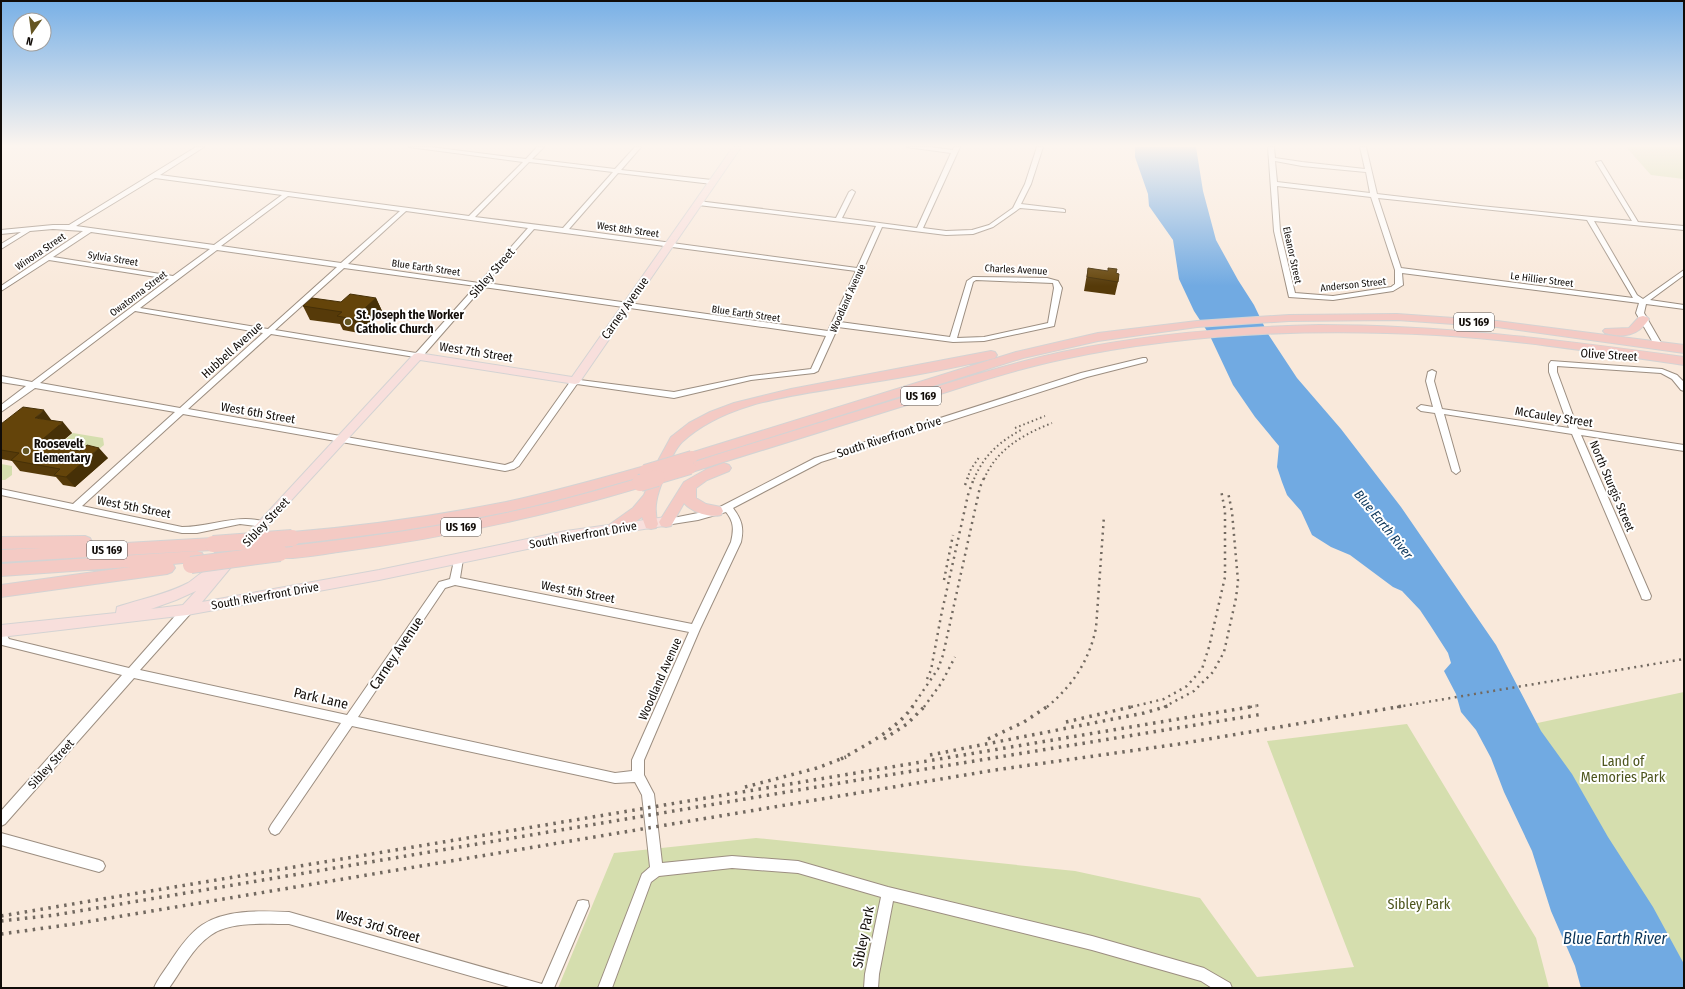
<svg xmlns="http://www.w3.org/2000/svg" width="1685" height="989" font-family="'Fira Sans Condensed',sans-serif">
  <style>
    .green { fill: #d5deae }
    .water { fill: #71aae2 }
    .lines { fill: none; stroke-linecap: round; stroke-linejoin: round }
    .minor-casing { stroke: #9c8e81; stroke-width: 2 }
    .major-casing { stroke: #d4d3d3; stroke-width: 2 }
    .highway-casing { stroke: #d4d3d3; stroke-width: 2 }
    .minor { fill: #fff; fill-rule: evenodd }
    .major { fill: #f8dfdc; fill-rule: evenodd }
    .highway { fill: #f4cac4; fill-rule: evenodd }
    .rail-far2 { stroke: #726960; stroke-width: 2; stroke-dasharray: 1.5 3; stroke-linecap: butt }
    .rail-far1 { stroke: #726960; stroke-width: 2.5; stroke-dasharray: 2 4.5; stroke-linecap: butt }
    .rail { stroke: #726960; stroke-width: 3.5; stroke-dasharray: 2.5 5.5; stroke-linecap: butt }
    .highway-bridge-far1-casing { stroke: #d4d3d3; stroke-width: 14; stroke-linecap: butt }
    .highway-bridge-casing { stroke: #d4d3d3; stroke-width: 18; stroke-linecap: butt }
    .highway-bridge-far1 { stroke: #f4cac4; stroke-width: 12 }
    .highway-bridge { stroke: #f4cac4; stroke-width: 16 }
    .wall { fill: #563a09 }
    .shaded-wall { fill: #463007 }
    .building { fill: #64440a; stroke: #463007 }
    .poi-dot { fill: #645522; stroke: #fff; stroke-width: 1.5 }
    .labels { text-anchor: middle; stroke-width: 4; stroke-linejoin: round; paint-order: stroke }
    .far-street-label { font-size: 10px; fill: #110c08; stroke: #fff }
    .shield { fill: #fff; stroke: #585552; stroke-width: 1 }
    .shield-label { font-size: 11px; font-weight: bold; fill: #110c08 }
    .street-label { font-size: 12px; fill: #110c08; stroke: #fff }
    .poi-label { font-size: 12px; font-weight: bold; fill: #110c08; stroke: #fff; text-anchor: start }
    .water-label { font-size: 13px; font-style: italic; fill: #0a355a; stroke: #fff }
    .near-street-label { font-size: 14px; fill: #110c08; stroke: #fff }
    .near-park-label { font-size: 14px; fill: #4d551d; stroke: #fff }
    .near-water-label { font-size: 16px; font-style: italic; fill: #0a355a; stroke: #fff }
  </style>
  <rect width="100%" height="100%" fill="#f9e9db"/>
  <!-- green -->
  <path class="green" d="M1626 147H1684V179L1651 175Z
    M73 433 103 438 104 445 94 453 57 447Z
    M1 464 12 466V475L5 480H1Z
    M1684 692V988L1528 725Z
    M1407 724 1536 938 1549 988H558L614 853 756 838 1075 871 1200 898 1257 977 1354 967 1267 741Z"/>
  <!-- water -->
  <path class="water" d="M1135 147H1196L1203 191 1216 240 1238 280 1254 305 1268 334 1297 378 1341 429 1401 507 1496 645 1541 731 1572 774 1608 837 1653 907 1684 964V988H1581L1575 966 1551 911 1532 851 1504 792 1491 758 1476 730 1461 712 1456 694 1444 671 1451 663 1448 653 1430 625 1420 610 1402 591 1393 587 1350 555 1331 547 1312 535 1301 511 1287 495 1282 482 1277 467 1279 446 1255 417 1233 385 1209 334 1194 311 1179 279 1173 240 1149 206 1148 194 1135 157Z"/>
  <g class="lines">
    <defs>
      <path id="minor" d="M196 147H204L160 175 469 216 523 162 409 147H430L526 159 537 147H544L532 159 615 169 635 147H641L621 170 712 180 715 182 712 184 618 173 569 229 857 268 876 226 698 205 695 203 698 201 836 218 849 192 852 190 855 192 842 218 917 228 951 153 907 147H929L953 150 954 147H960L923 228 946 231 972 230 989 225 1013 208 1025 184 1037 147H1043L1031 184 1021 204 1063 209 1065 210V212L1020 208 993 227 973 234 946 235 882 227 840 322 950 337 967 281 973 277 1047 278 1058 281 1062 288 1054 326 984 341 953 342 838 327 818 371 814 373 751 380 674 398 577 384 519 466 514 469 505 471 183 414 82 506 182 527C211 527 238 513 266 522L268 524 266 526 263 527 240 524 197 533H182L1 495V489L73 504 175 412 35 388 1 412V405L26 386 1 382V376L32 382 169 279 49 260 1 291V286L83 231 53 229 30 231 1 249V244L21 232 1 234V230L53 225H69ZM529 162 613 172 563 228 475 217ZM155 178 282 195 214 245 76 226ZM288 196 400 211 341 263 221 246ZM406 211 528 228 479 283 348 264ZM534 229 856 271 828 331 486 283ZM91 232 210 249 173 276 53 257ZM217 250 337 267 268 329 140 308ZM344 268 476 286 416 353 275 330ZM976 280 1053 283 1054 288 1048 323 984 337 957 338 973 282ZM483 287 826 336 811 369 751 376 674 392 572 379 513 462 505 465 188 409 271 334 421 358ZM135 311 263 333 180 408 40 383Z
        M1268 147H1274L1275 158 1302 162 1365 169 1360 147H1366L1377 194 1480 206 1632 221 1596 162 1601 161 1638 222 1684 226V230L1594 221 1637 295 1643 299 1684 270V275L1650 300 1684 305V309L1646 304 1644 313 1663 346 1659 348 1655 346 1636 313 1639 303 1402 273 1403 285 1393 291 1333 300 1289 297 1274 231ZM1275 161 1302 166 1366 172 1370 193 1277 182ZM1277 186 1371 197 1395 270V284L1391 287 1333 296 1295 293 1280 231ZM1378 198 1587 220 1633 298 1401 268Z
        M1143 358H1146L1147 360 1146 362 1087 377 821 462 733 508C742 520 744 528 741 542L700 629 644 760V775L654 794 662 863 732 856 798 861 888 887 1092 936 1204 968 1230 983 1232 988H1212L1201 981 1092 950 893 901 879 974 878 988H864L865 974 881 897 798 873 732 868 659 876 651 882 612 988H598L642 874 650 867 642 795 635 782 615 783 352 726 279 833 275 835 271 833 269 829 271 825 341 723 134 678 5 824 1 826V811L122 675 2 645 1 643V631L5 632 9 639 129 668 183 607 187 606 191 607 192 610 191 613 140 670 347 715 439 582 450 579 455 556H461L463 559 460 578 692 624 731 542C734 529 734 522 726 512L698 520 666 525 663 524 661 522 663 520 698 513 718 508 815 458 1081 373ZM455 585 689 632 632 760V771L615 773 358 717 445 588Z
        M1551 361 1662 369 1677 375 1684 382V391L1681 390 1672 379 1661 373 1557 366V372L1578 429 1684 445V451L1581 435 1651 596 1650 599 1646 600 1642 599 1641 596 1572 434 1444 414 1460 471 1456 474 1452 471 1435 413 1421 411 1417 408 1421 405 1433 407 1426 381 1428 372 1432 370 1436 372 1434 381 1442 409 1569 428 1549 372V364Z
        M1 833 99 860 103 862 105 866 103 870 99 872 1 845Z
        M583 900 588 901 589 906 554 988H513L289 924C267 924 229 921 211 935 192 948 182 970 169 988H154C158 978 166 969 172 959 180 947 190 933 202 925 226 909 261 911 289 912L542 984 578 901Z"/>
      <path id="major" d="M733 147H741L579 383 575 384 420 360 241 555 202 602 379 570 566 531 666 517 670 519 672 522 670 525 566 541 379 580 187 615 1 637V625L116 613 117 607C141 599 165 595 188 583 196 578 207 566 217 567L414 354 418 353 572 377ZM196 591 183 605 151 609 176 600Z"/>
      <path id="highway" d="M1397 314 1497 321 1684 345V353L1497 327 1397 320 1289 321 1197 327 1098 341 1023 358 697 460 692 462 687 460 685 457 687 454 1016 352 1098 333 1197 321 1289 315Z
        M1643 316 1647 317 1649 319C1638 336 1624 338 1605 333L1603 331 1605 329 1629 328 1639 317Z
        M1319 325C1443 325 1561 340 1684 357V365C1602 353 1520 340 1437 335 1312 328 1186 333 1064 359 1012 370 962 387 913 403 840 426 767 448 695 471L690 473 685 471 683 468 685 465C757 442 829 420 901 398 954 381 1007 364 1062 352 1146 334 1233 327 1319 325Z
        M991 351 995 352 997 355 995 358C951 369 906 377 861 384 802 395 729 399 682 442 673 451 667 468 663 480 657 495 653 508 658 524L656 528 651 529 646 528 642 517C633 523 621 536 609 533L607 529 609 525 633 508 644 495 659 459 671 437 689 423 710 412 734 403 791 389Z
        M724 463 729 465 731 468 729 471 707 480 696 488V498L706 504 721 507 723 511 721 515C709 518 692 512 684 503L671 526 666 527 661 526 659 522 684 482 707 469Z
        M645 466 650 468 652 471 650 474C602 488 554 502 506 512 435 527 364 536 292 544L287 542 285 538 287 534 292 532C364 526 435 516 506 502 553 492 599 479 645 466Z
        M640 478 645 480 647 483 645 486C543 517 444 538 338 552 322 554 288 561 275 557L273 553 275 549 280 547C369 537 459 525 546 504 578 496 609 487 640 478Z
        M85 536 90 538 92 542 91 545 213 538 218 540 220 544 218 548 213 550 1 562V550L41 548 1 549V537Z
        M197 551 202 553 204 557 202 561 173 564 175 568 172 572 167 574 1 597V585L130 567 1 576V564Z"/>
    </defs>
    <!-- minor casing -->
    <use href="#minor" class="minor-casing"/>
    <!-- major casing -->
    <use href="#major" class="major-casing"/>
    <!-- highway casing -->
    <use href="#highway" class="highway-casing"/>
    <!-- minor -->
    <use href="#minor" class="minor"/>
    <!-- major -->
    <use href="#major" class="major"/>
    <!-- highway -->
    <use href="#highway" class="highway"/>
    <!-- rail-far2 -->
    <path class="rail-far2" d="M1015 428 1045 416
      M967 479 971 469 980 456
      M974 479C984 455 1000 441 1023 429
      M984 479C997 449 1022 435 1052 423"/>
    <!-- rail-far1 -->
    <path class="rail-far1" d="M965 485 968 478
      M944 580 953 535
      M927 679 931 670 941 616 968 495 974 478
      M912 707 938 669 943 655 980 487 984 478
      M924 707 942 682 955 657
      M1047 707C1073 685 1089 661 1096 628L1104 516
      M1131 707 1164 699 1187 686 1202 669 1209 647 1225 577V511L1221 490
      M1164 707 1194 691 1213 672 1224 652 1236 598 1238 581 1232 512 1228 492
      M1250 707 1260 705
      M1397 707 1684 659"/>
    <!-- rail -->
    <path class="rail" d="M1066 722 1135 706
      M884 739 907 724 925 706
      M988 739 1024 722 1048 706
      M930 755 1144 713 1168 706
      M841 759C866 745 896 730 913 706
      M745 787 817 768 846 757
      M1 916 1256 706
      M1 921 55 915 864 779 1263 714
      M1 934 74 924 995 770 1179 744 1403 706"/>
    <defs>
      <path id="highway-bridge-far1" d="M645 471 692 457
        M653 479 690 468"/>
      <path id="highway-bridge" d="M640 483 657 478
        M213 544 292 538
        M191 565 280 553"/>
    </defs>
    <!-- highway-bridge-far1 casing -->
    <use href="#highway-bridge-far1" class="highway-bridge-far1-casing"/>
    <!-- highway-bridge casing -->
    <use href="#highway-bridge" class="highway-bridge-casing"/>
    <!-- highway-bridge-far1 -->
    <use href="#highway-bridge-far1" class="highway-bridge-far1"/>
    <!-- highway-bridge -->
    <use href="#highway-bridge" class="highway-bridge"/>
  </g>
  <!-- wall -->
  <path class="wall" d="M1088 268 1116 273 1118 282 1115 295 1084 291Z
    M376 298 382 311 359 333 343 330 340 324 310 320 303 306 341 302Z
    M52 420 72 433 55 447 108 458 75 487 63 485 56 477 20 471 12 461 1 459V424Z"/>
  <!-- shaded-wall -->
  <path class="shaded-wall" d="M376 298 382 311 359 333 353 319Z
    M44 410 52 421 35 418Z
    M63 422 72 433 46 455 37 444Z
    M99 448 108 458 75 487 66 477Z"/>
  <!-- building -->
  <path class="building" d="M1088 268 1108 271V268L1117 269 1116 273 1119 274 1118 282 1087 277Z
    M350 294 376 298 353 319 337 316 342 312 303 306 312 298 341 302Z
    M23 407 44 410 35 418 63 422 37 444 80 451 87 445 99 448 66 477 54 475 60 469 11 460 19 453 1 450V424Z"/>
  <!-- sky -->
  <linearGradient id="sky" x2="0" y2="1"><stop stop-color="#78b0e6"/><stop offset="0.51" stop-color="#fcf5ef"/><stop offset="1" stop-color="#fcf5ef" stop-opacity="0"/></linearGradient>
  <rect width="1685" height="286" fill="url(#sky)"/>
  <!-- markers -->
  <g class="poi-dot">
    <circle cx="348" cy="322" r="4"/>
    <circle cx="26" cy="451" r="4"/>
  </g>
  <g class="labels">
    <!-- far-street labels -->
    <g class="far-street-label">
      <text transform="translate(628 229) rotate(8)" y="4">West 8th Street</text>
      <text transform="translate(40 251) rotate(-34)" y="4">Winona Street</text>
      <text transform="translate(1293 255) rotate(78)" y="4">Eleanor Street</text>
      <text transform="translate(113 258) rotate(9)" y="4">Sylvia Street</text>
      <text transform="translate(426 267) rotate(8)" y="4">Blue Earth Street</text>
      <text transform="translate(1016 269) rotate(3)" y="4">Charles Avenue</text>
      <text transform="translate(1542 279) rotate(7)" y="4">Le Hillier Street</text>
      <text transform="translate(1353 284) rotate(-6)" y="4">Anderson Street</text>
      <text transform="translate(138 293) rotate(-37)" y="4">Owatonna Street</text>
      <text transform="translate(847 298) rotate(-66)" y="4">Woodland Avenue</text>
      <text transform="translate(746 313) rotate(8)" y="4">Blue Earth Street</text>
    </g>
    <!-- shield labels -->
    <g class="shield">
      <rect x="1454" y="313" width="40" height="18" rx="3"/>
      <rect x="901" y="387" width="40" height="18" rx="3"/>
      <rect x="441" y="518" width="40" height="18" rx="3"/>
      <rect x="87" y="541" width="40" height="18" rx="3"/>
    </g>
    <g class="shield-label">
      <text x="1474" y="326">US 169</text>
      <text x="921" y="400">US 169</text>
      <text x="461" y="531">US 169</text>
      <text x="107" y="554">US 169</text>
    </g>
    <!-- street labels -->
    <g class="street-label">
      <text transform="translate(492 273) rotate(-49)" y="4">Sibley Street</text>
      <text transform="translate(625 308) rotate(-55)" y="4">Carney Avenue</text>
      <text transform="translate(232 350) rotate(-42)" y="4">Hubbell Avenue</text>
      <text transform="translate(476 352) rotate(9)" y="4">West 7th Street</text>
      <text transform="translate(1609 355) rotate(4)" y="4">Olive Street</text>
      <text transform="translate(258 413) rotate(10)" y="4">West 6th Street</text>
      <text transform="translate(1554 417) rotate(9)" y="4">McCauley Street</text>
      <text transform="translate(889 437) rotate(-18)" y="4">South Riverfront Drive</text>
      <text transform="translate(1612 486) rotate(67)" y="4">North Sturgis Street</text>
      <text transform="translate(134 507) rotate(11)" y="4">West 5th Street</text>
      <text transform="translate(266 522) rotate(-47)" y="4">Sibley Street</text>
      <text transform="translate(583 535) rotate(-10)" y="4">South Riverfront Drive</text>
      <text transform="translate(578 592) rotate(11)" y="4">West 5th Street</text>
      <text transform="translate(265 596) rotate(-10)" y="4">South Riverfront Drive</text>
      <text transform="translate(660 679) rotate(-66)" y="4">Woodland Avenue</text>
      <text transform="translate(51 764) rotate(-48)" y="4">Sibley Street</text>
    </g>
    <!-- poi labels -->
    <g class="poi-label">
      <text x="356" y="319">St. Joseph the Worker<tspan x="356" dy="14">Catholic Church</tspan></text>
      <text x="34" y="448">Roosevelt<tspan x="34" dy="14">Elementary</tspan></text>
    </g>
    <!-- water labels -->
    <g class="water-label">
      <text transform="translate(1384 524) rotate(51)" y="5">Blue Earth River</text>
    </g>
    <!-- near-street labels -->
    <g class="near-street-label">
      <text transform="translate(396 653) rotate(-56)" y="5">Carney Avenue</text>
      <text transform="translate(321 698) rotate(13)" y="5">Park Lane</text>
      <text transform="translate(378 926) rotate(16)" y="5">West 3rd Street</text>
      <text transform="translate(863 937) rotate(-79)" y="5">Sibley Park</text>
    </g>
    <!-- near-park labels -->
    <g class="near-park-label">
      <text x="1623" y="766">Land of<tspan x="1623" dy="16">Memories Park</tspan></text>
      <text x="1419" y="909">Sibley Park</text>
    </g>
    <!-- near-water labels -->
    <g class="near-water-label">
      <text x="1615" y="944">Blue Earth River</text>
    </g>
  </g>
  <!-- border -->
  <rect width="1685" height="989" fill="none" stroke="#110c08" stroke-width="4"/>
  <!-- north arrow -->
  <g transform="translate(32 32) rotate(194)"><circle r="19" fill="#ffffff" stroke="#a09e9c"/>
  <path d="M0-3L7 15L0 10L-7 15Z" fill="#645522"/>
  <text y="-6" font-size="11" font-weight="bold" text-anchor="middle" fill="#110c08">N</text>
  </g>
</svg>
